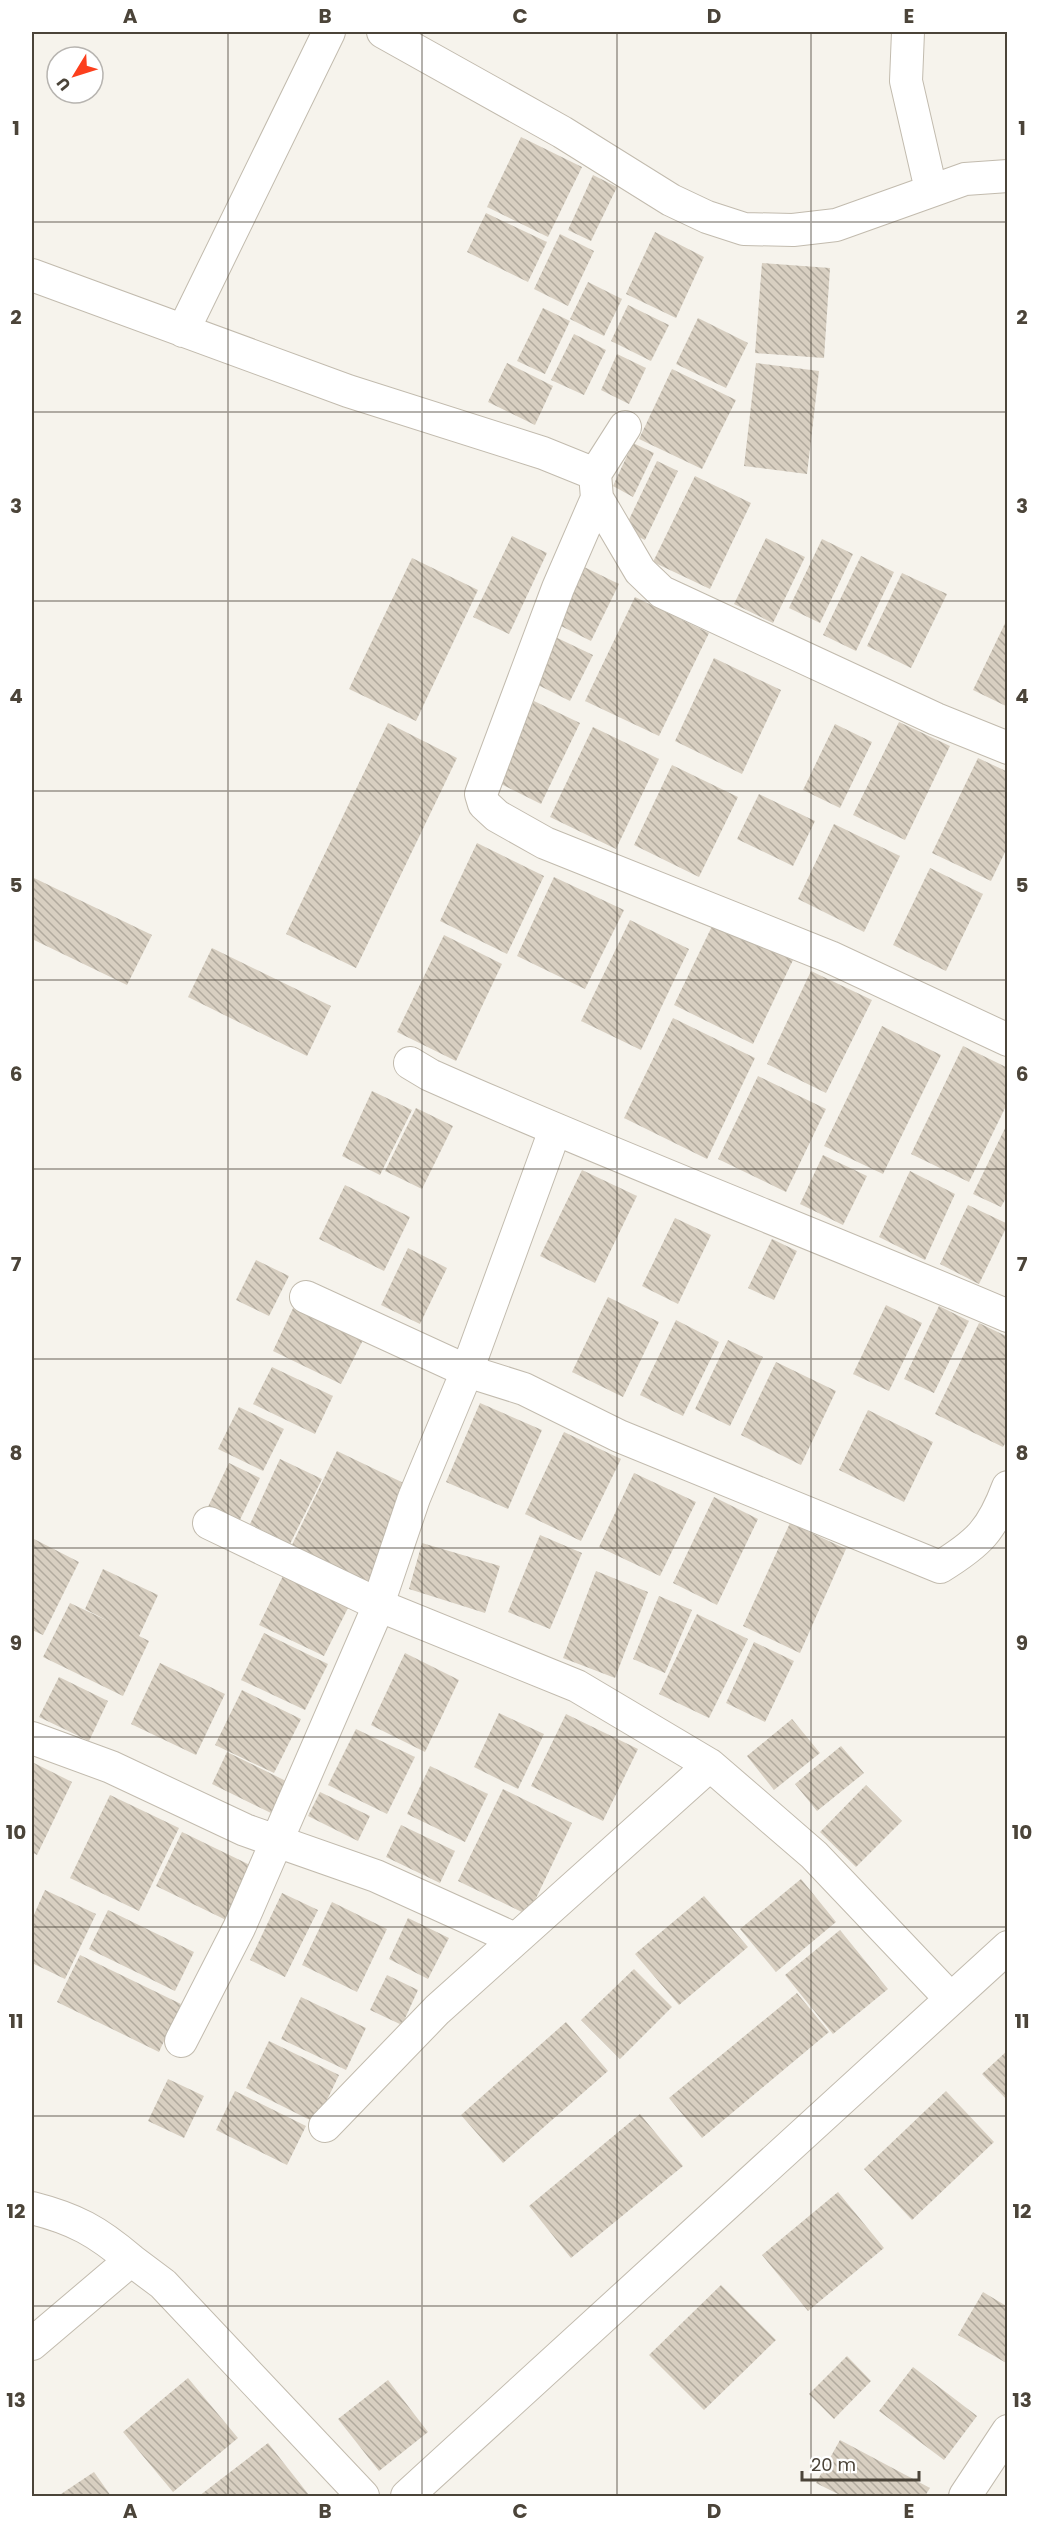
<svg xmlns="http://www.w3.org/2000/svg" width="1039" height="2528" font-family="Poppins,sans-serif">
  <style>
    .building { fill: url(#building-back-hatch) }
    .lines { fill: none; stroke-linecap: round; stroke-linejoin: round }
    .minor-casing { stroke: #c2bbae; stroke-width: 34 }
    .minor { stroke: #fff; stroke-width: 32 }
    .grid { fill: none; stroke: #4b4439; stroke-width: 1.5; stroke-opacity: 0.55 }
    .neatline { fill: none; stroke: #4b4439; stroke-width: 2 }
    .grid-label { font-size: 20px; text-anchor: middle; font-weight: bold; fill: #4b4439 }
  </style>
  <defs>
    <pattern id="building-back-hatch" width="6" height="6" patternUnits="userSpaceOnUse" patternTransform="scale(1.5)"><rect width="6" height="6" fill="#d8cfc1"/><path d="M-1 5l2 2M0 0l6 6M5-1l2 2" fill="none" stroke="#b1aa9e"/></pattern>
  </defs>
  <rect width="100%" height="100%" fill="#f6f3ec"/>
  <!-- building -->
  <path class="building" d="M521 137 582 167 548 237 487 207Z
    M593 175 617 187 591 241 568 230Z
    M486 213 547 242 528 282 467 252Z
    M655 232 704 257 676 318 626 294Z
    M560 234 594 251 568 306 534 289Z
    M762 263 830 268 824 358 755 353Z
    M588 282 622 299 604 336 570 319Z
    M628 305 669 325 651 361 611 341Z
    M543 308 570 321 545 374 517 361Z
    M698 318 748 343 726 388 676 364Z
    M574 334 606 350 584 395 551 380Z
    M617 354 646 368 629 404 601 390Z
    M507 363 553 386 535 425 488 402Z
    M756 363 819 371 807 474 744 466Z
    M672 369 736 400 702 469 639 439Z
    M633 443 654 453 633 497 613 486Z
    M657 461 678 471 645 540 624 530Z
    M695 476 751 503 710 589 653 562Z
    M512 536 547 553 509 634 473 617Z
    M766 538 805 557 773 623 734 604Z
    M822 539 853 554 820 623 789 608Z
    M861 556 894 572 856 651 823 635Z
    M412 558 478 590 416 721 349 689Z
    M580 565 619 584 591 641 553 622Z
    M902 573 947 594 911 668 867 646Z
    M635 597 709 633 659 736 585 701Z
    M1008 617V707L973 690Z
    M549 634 593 655 570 701 528 680Z
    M714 658 781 690 742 774 675 741Z
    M534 701 580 723 541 804 495 781Z
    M899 722 950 746 905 840 853 815Z
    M388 723 457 758 356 968 286 934Z
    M835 724 872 742 840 808 803 790Z
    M593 727 659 759 616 849 550 817Z
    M978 758 1008 772V846L991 881 932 853Z
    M672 765 738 797 699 877 634 845Z
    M759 794 815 821 793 866 737 839Z
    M834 824 900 856 864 932 798 899Z
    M477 843 544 876 507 954 440 921Z
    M930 868 983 894 946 971 893 945Z
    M32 877 152 935 127 985 32 939Z
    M554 877 624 910 585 989 517 956Z
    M630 920 689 949 641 1050 581 1021Z
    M715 920 794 958 753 1044 674 1005Z
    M444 935 502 964 456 1061 397 1032Z
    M212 948 331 1006 307 1056 188 997Z
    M811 971 872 1000 826 1093 767 1064Z
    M673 1018 755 1058 707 1159 624 1118Z
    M882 1026 941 1055 883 1174 824 1146Z
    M963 1046 1008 1068V1102L969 1182 911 1154Z
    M758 1076 826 1109 786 1192 718 1159Z
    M372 1091 412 1110 380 1175 342 1156Z
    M416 1108 453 1126 422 1189 385 1171Z
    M1008 1122V1194L1001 1207 973 1194Z
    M823 1155 867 1176 843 1225 800 1204Z
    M582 1170 637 1196 595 1283 540 1256Z
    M910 1171 955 1194 925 1260 879 1237Z
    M345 1185 410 1217 384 1271 319 1239Z
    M968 1205 1008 1224 979 1284 940 1264Z
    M675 1218 711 1235 678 1304 642 1286Z
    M772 1239 797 1251 774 1300 748 1288Z
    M408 1248 447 1268 420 1324 381 1305Z
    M256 1260 289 1276 269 1316 236 1300Z
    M608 1297 659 1322 623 1397 572 1372Z
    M295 1304 364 1338 341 1384 273 1351Z
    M886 1305 922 1323 889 1391 853 1374Z
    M939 1306 969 1321 934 1393 904 1379Z
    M676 1320 719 1342 683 1416 640 1395Z
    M979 1323 1008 1337V1438L1003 1447 935 1414Z
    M728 1340 763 1357 730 1426 695 1409Z
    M776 1362 836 1391 801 1465 741 1435Z
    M272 1367 333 1396 315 1434 253 1404Z
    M480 1403 542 1430 508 1509 446 1482Z
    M239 1407 284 1429 263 1471 218 1449Z
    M868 1410 933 1442 904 1502 839 1470Z
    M564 1432 621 1459 581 1541 525 1514Z
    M337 1451 414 1488 367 1584 291 1547Z
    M280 1459 322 1479 290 1544 250 1524Z
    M229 1463 260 1478 236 1528 205 1513Z
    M634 1473 696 1502 660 1576 599 1547Z
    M714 1497 758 1519 717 1605 673 1583Z
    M790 1523 846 1549 800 1653 743 1626Z
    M540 1535 582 1553 550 1629 508 1612Z
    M32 1538 79 1562 43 1635 32 1630Z
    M422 1543 500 1566 485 1613 409 1589Z
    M103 1569 158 1595 139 1636 149 1641 123 1696 43 1657 70 1603 110 1622 85 1609Z
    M596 1571 648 1592 615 1678 563 1658Z
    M284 1574 349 1606 324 1656 259 1625Z
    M659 1596 692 1610 665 1673 633 1659Z
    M697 1614 748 1639 709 1718 659 1694Z
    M264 1633 328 1664 305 1710 241 1680Z
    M754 1642 794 1661 765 1722 726 1703Z
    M405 1653 459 1680 425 1752 371 1725Z
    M160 1663 225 1694 196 1755 131 1724Z
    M59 1677 108 1701 89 1741 39 1717Z
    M242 1690 301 1719 274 1773 215 1745Z
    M499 1713 544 1734 518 1789 474 1767Z
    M566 1714 638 1749 603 1821 531 1786Z
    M792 1719 820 1753 774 1790 747 1756Z
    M356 1729 415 1757 387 1814 328 1785Z
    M841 1746 864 1773 817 1811 795 1784Z
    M227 1752 286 1781 271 1813 212 1784Z
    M32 1762 72 1782 37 1855 32 1852Z
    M430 1766 488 1794 465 1842 407 1814Z
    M866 1785 902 1821 856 1867 820 1832Z
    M503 1789 572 1823 528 1915 458 1881Z
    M320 1792 370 1816 358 1841 308 1816Z
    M110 1795 179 1828 139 1911 70 1878Z
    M401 1825 455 1851 440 1883 386 1857Z
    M182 1832 252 1866 226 1920 156 1886Z
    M801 1879 836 1922 776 1972 740 1929Z
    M45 1890 96 1914 65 1979 32 1963V1919Z
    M282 1893 318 1910 285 1977 250 1960Z
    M704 1896 748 1947 679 2005 635 1954Z
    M332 1902 387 1929 357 1992 302 1965Z
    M108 1910 194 1952 175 1991 89 1949Z
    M408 1918 449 1938 428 1979 389 1959Z
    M840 1930 888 1989 833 2034 785 1975Z
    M80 1955 181 2004 159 2052 57 2002Z
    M634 1969 672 2007 620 2059 581 2020Z
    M387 1975 418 1990 402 2025 370 2010Z
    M797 1993 829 2032 702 2138 669 2098Z
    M301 1997 366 2028 346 2070 281 2039Z
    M566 2022 608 2071 503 2163 461 2115Z
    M269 2041 339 2075 316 2123 246 2088Z
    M1008 2050V2101L982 2074Z
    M168 2079 204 2096 184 2138 148 2121Z
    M235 2091 306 2126 287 2165 216 2130Z
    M946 2091 994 2142 912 2220 864 2169Z
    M640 2114 683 2166 571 2258 529 2206Z
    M838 2192 884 2248 808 2311 762 2255Z
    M721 2285 776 2340 704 2410 649 2355Z
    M983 2292 1008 2307V2364L958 2335Z
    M847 2356 871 2381 834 2419 809 2394Z
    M913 2367 977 2416 944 2460 879 2411Z
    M188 2378 238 2438 173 2492 123 2432Z
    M388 2380 428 2432 379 2471 338 2419Z
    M840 2440 930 2488 925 2496H842L816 2483Z
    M268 2443 309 2495 307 2496H199Z
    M94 2472 111 2496H58Z"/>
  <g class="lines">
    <defs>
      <path id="minor" d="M383 32 562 132 671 200 707 217 744 229 793 230 836 225 965 179 1008 176
        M908 32 906 81 931 190
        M32 275 348 391 543 453 595 474 597 498 640 571 662 592 936 719 1008 748
        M183 331 329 32
        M595 474 625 427
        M597 498 558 588 481 794 484 804 497 816 545 843 830 957 1008 1040
        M410 1063 430 1075C621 1160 816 1234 1008 1316
        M306 1297 467 1371 524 1389 619 1436 940 1567C979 1543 992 1530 1008 1487
        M209 1523 390 1610 577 1686 710 1765
        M32 1738 111 1767 245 1830 376 1876 515 1939
        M181 2041 239 1928 373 1619 414 1498 467 1371 555 1130
        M325 2126 437 2010 710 1765 814 1855 950 1998
        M32 2208C75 2219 97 2231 131 2260
        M32 2344 131 2260 163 2284 363 2496
        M407 2496 1008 1947
        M965 2496 1008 2431"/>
    </defs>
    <!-- minor casing -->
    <use href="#minor" class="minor-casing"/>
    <!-- minor -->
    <use href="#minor" class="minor"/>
  </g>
  <!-- grid -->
  <path class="grid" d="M228 32V2496M422 32V2496M617 32V2496M811 32V2496M32 222H1008M32 412H1008M32 601H1008M32 791H1008M32 980H1008M32 1169H1008M32 1359H1008M32 1548H1008M32 1737H1008M32 1927H1008M32 2116H1008M32 2306H1008"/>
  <!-- border -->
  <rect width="1039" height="2528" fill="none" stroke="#ffffff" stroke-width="66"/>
  <!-- north arrow -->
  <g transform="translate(75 75) rotate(232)"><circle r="28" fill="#ffffff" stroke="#b7b4b0" stroke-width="1.5"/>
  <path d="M0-4.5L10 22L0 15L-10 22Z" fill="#fc3f1d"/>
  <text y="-9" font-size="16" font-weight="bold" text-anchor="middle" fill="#4b4439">U</text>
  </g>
  <!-- scale -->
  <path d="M802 2471v9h117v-9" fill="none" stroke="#4b4439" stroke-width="3"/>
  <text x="811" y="2471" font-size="18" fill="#4b4439" stroke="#ffffff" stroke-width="4.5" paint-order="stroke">20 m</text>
  <rect x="33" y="33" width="973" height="2462" class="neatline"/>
  <g class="grid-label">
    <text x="130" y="23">A</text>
    <text x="325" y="23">B</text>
    <text x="520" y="23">C</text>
    <text x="714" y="23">D</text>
    <text x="909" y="23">E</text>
    <text x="16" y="135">1</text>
    <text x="1022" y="135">1</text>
    <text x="16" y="324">2</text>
    <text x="1022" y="324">2</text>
    <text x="16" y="513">3</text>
    <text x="1022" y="513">3</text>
    <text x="16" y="703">4</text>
    <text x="1022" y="703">4</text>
    <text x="16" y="892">5</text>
    <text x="1022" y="892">5</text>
    <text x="16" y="1081">6</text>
    <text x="1022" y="1081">6</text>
    <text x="16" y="1271">7</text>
    <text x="1022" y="1271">7</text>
    <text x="16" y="1460">8</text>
    <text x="1022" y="1460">8</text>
    <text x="16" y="1650">9</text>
    <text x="1022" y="1650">9</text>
    <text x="16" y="1839">10</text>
    <text x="1022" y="1839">10</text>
    <text x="16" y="2028">11</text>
    <text x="1022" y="2028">11</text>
    <text x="16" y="2218">12</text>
    <text x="1022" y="2218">12</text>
    <text x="16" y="2407">13</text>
    <text x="1022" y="2407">13</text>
    <text x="130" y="2518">A</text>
    <text x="325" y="2518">B</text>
    <text x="520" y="2518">C</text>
    <text x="714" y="2518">D</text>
    <text x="909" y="2518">E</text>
  </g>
</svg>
